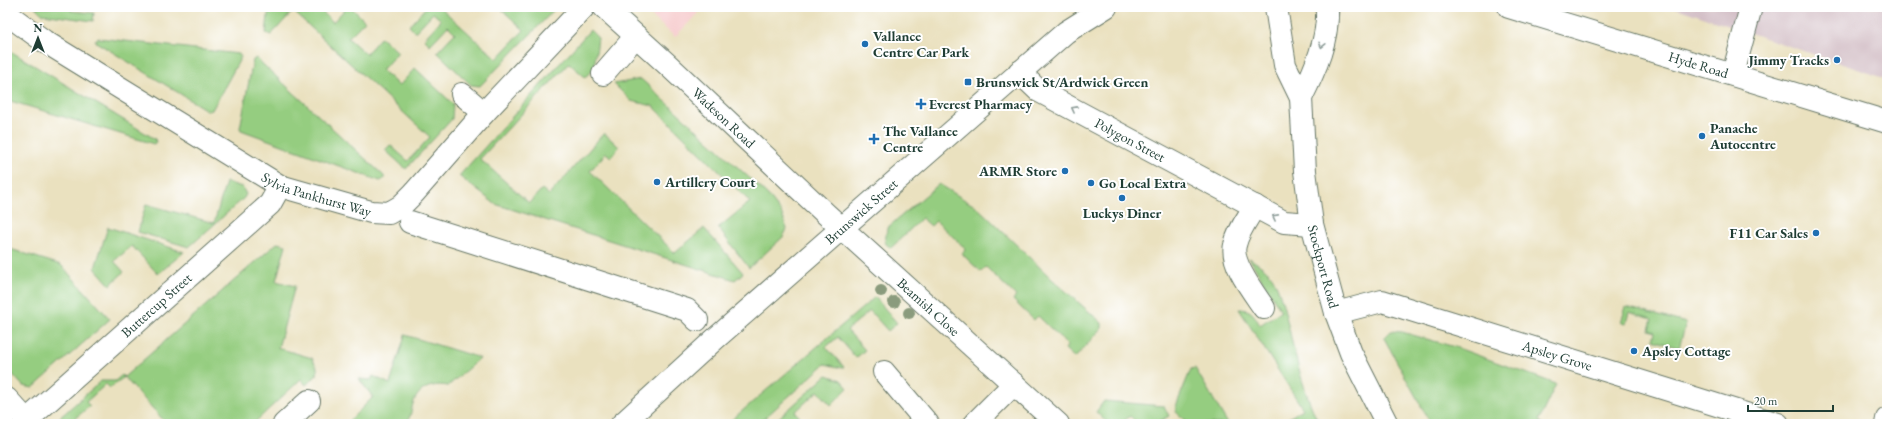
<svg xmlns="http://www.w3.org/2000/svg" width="1894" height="431" font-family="'EB Garamond',serif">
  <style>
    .built { fill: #f7cfd0 }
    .industrial { fill: #d2bdc5 }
    .green { fill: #95cd80; stroke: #5a855a }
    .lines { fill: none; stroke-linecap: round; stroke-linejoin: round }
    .minor-casing { stroke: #667665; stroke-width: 24 }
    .highway-casing { stroke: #667665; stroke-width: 24 }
    .minor { stroke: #fff; stroke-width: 22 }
    .highway { stroke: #fff; stroke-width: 22 }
    .tree { fill: #8a9b7d }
    .oneway { stroke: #8f9e9a }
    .poi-dot { fill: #1f6fb2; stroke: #fff; stroke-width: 1.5 }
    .labels { text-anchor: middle; stroke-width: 4; stroke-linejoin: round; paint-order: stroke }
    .poi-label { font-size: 14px; font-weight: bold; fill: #1f3d34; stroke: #fff; text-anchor: start }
    .street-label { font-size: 14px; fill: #1f3d34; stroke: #fff }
  </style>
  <rect width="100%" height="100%" fill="#fff"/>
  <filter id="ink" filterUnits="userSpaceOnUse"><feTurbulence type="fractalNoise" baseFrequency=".025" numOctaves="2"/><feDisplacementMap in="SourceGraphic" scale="8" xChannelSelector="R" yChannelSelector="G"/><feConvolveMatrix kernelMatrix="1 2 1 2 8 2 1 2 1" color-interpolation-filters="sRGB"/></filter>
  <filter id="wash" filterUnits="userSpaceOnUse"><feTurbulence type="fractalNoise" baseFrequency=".012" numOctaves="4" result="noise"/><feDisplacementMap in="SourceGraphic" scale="16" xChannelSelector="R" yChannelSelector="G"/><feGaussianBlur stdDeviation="0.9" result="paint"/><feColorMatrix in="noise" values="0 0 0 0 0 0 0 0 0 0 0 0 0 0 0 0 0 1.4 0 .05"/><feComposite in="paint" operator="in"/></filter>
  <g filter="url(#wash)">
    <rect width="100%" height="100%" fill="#eae1bf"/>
    <!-- built -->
    <path class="built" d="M641 7H704L675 37Z"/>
    <!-- industrial -->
    <path class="industrial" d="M1673 7H1887V79Z"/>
    <!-- green -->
    <path class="green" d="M35 7H71V11L94 13 93 21 42 14Z
      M269 7H317L333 22 347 7H351L365 21 348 38 366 54 381 37 398 52 382 70 399 86 415 68 453 104 452 119 406 169 385 150 390 145 408 161 430 137 293 11 271 35 266 33Z
      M426 7H440L497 59 524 30 499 7H557L480 86 471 85 437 52 455 33 448 26 430 45 424 39 441 20 433 13 415 32 409 26Z
      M590 30 598 38 594 69 585 77 569 63 480 159 529 203 542 189 549 195 604 133 619 147 611 157 606 153 590 171 675 253 704 228 743 273 735 280 495 204 459 176Z
      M99 38 239 54 241 57 212 110 208 111 96 42 95 40Z
      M7 49 155 139 156 142 154 144 7 100Z
      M256 58 384 176V179L380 181 241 130 240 128 253 60Z
      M641 79 767 194 781 212 787 229 783 237 749 268 718 228 750 202 653 106 631 101 614 84Z
      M226 182 242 187 246 194 244 198 189 247 138 232 146 204 214 223Z
      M939 184 978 208 1053 280 1102 323V328L1075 358 1065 349 1068 345 1038 316 1034 320 1013 300 1016 296 986 267 981 272 962 254 966 249 936 221 931 226 922 218 891 248 885 243 887 228Z
      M108 227 184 252 158 274 132 246 114 261 124 272 110 285 95 268Z
      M277 243 286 245 276 281 295 286 278 348 312 358 317 367V375L306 385 301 379 253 424H167L124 377 110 388 106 384 86 402 90 406 73 420 76 424H57V420L101 381H115L122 375 124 377Z
      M7 248 61 265 110 319 33 388 23 386 7 368Z
      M1249 258C1258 264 1269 270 1274 280 1282 296 1286 316 1290 333 1297 364 1305 395 1319 424H1285L1284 421 1303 409 1239 309C1252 309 1254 315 1260 325L1281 311Z
      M875 297 897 323 888 331 870 311 847 330 865 350 856 358 838 337 826 347 844 367 842 368 825 364 758 424H727Z
      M1626 307 1686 323 1679 348 1653 340 1655 332 1649 330 1652 319 1629 312 1626 323 1621 322Z
      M1391 331 1402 332 1455 347 1556 384 1539 420 1542 424H1431L1384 338Z
      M405 335 480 358 448 386C430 383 417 389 412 407 411 413 410 419 405 424H346L373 397 359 379 371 380 373 376 390 384Z
      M1195 368 1228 424H1190L1176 412V406L1191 369Z
      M827 375 841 380 848 388 831 405 818 391 795 412 806 424H772Z
      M1104 401 1164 406 1169 416 1155 424H1138L1130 416 1121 424H1109L1096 412Z"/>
  </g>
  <g filter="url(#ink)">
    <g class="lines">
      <defs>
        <g id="minor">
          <path id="s1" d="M604 7 668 65 826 214 1058 424"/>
          <path id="s2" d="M7 14 44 41 280 186 371 212 389 213 401 206 414 193 484 113 584 7"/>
          <path id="s3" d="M1019 72 1039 91 1284 222 1312 224"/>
          <path d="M603 74 636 36"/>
          <path d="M1733 74 1751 7"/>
          <path d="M462 94 484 113"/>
          <path d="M1255 206C1248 218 1238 231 1235 245 1230 263 1254 293 1264 308"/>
          <path d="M410 222 687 310 697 320"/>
          <path id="s4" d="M1336 313 1382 301 1778 424"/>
          <path d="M884 372 928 424"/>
          <path d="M7 399 30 424"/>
          <path id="s5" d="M27 420 270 204 280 186"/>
          <path d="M284 424 309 401"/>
          <path id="s6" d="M622 424 715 339 1066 32 1106 7"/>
          <path d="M974 424 1014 384"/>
          <path d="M1886 424 1887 419"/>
        </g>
        <g id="highway">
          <path id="s7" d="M1276 7 1285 65 1301 98 1305 171 1312 224 1336 313 1351 353 1387 424"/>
          <path id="s8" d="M1509 7 1887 122"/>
          <path d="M1301 98C1315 70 1329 39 1327 7"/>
        </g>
      </defs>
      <!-- minor casing -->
      <use href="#minor" class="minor-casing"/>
      <!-- highway casing -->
      <use href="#highway" class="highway-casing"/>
      <!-- minor -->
      <use href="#minor" class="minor"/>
      <!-- highway -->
      <use href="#highway" class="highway"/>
    </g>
    <!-- trees -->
    <g class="tree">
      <circle cx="881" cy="291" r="6"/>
      <circle cx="894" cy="302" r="6"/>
      <circle cx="909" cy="313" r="6"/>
    </g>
    <!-- one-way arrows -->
    <defs><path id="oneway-chevron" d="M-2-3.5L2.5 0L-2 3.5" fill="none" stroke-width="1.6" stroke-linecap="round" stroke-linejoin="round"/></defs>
    <g class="oneway">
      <use href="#oneway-chevron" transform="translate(1322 45) rotate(103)"/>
      <use href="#oneway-chevron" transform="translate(1074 109) rotate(-152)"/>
      <use href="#oneway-chevron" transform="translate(1275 217) rotate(-152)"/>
    </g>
  </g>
  <!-- markers -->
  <g class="poi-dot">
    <circle cx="865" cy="44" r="4"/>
    <circle cx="1837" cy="60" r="4"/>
    <rect x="964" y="78" width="8" height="8" rx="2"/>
    <path d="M919 98h4v4h4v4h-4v4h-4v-4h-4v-4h4z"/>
    <circle cx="1702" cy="136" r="4"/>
    <path d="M872 133h4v4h4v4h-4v4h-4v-4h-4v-4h4z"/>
    <circle cx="1065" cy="171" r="4"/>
    <circle cx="657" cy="182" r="4"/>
    <circle cx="1091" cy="183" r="4"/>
    <circle cx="1122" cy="198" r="4"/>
    <circle cx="1816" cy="233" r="4"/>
    <circle cx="1634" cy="351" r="4"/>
  </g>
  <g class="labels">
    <!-- poi labels -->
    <g class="poi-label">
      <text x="873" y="41">Vallance<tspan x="873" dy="16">Centre Car Park</tspan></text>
      <text x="1829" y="65" text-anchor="end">Jimmy Tracks</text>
      <text x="976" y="87">Brunswick St/Ardwick Green</text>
      <text x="929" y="109">Everest Pharmacy</text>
      <text x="1710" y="133">Panache<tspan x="1710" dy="16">Autocentre</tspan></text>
      <text x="883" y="136">The Vallance<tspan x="883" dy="16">Centre</tspan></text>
      <text x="1057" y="176" text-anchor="end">ARMR Store</text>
      <text x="665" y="187">Artillery Court</text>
      <text x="1099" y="188">Go Local Extra</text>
      <text x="1122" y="218" text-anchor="middle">Luckys Diner</text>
      <text x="1808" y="238" text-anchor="end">F11 Car Sales</text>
      <text x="1642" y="356">Apsley Cottage</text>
    </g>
    <!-- street labels -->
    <g class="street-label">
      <text dy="5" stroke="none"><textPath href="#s8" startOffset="198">Hyde Road</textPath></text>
      <text dy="5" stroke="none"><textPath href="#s1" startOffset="163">Wadeson Road</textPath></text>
      <text dy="5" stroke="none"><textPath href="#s3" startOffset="131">Polygon Street</textPath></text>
      <text dy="5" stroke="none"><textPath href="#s2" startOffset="360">Sylvia Pankhurst Way</textPath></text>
      <text dy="5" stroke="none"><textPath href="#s6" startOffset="320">Brunswick Street</textPath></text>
      <text dy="5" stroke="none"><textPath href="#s7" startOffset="266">Stockport Road</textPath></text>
      <text dy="5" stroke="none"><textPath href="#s5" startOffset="173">Buttercup Street</textPath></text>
      <text dy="5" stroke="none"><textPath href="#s1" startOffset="442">Beamish Close</textPath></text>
      <text dy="5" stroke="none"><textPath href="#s4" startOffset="231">Apsley Grove</textPath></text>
    </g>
  </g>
  <!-- margin -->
  <rect width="1894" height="431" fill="none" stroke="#fff" stroke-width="24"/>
  <!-- north arrow -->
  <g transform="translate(38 38)" stroke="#ffffff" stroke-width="3" paint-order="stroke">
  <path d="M0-3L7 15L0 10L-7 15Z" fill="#1f3d34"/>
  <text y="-6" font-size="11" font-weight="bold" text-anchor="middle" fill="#1f3d34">N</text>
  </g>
  <!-- scale -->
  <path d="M1748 405v6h85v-6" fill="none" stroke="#1f3d34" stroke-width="2"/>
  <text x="1754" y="405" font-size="12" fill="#1f3d34" stroke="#ffffff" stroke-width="3" paint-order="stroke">20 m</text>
</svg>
